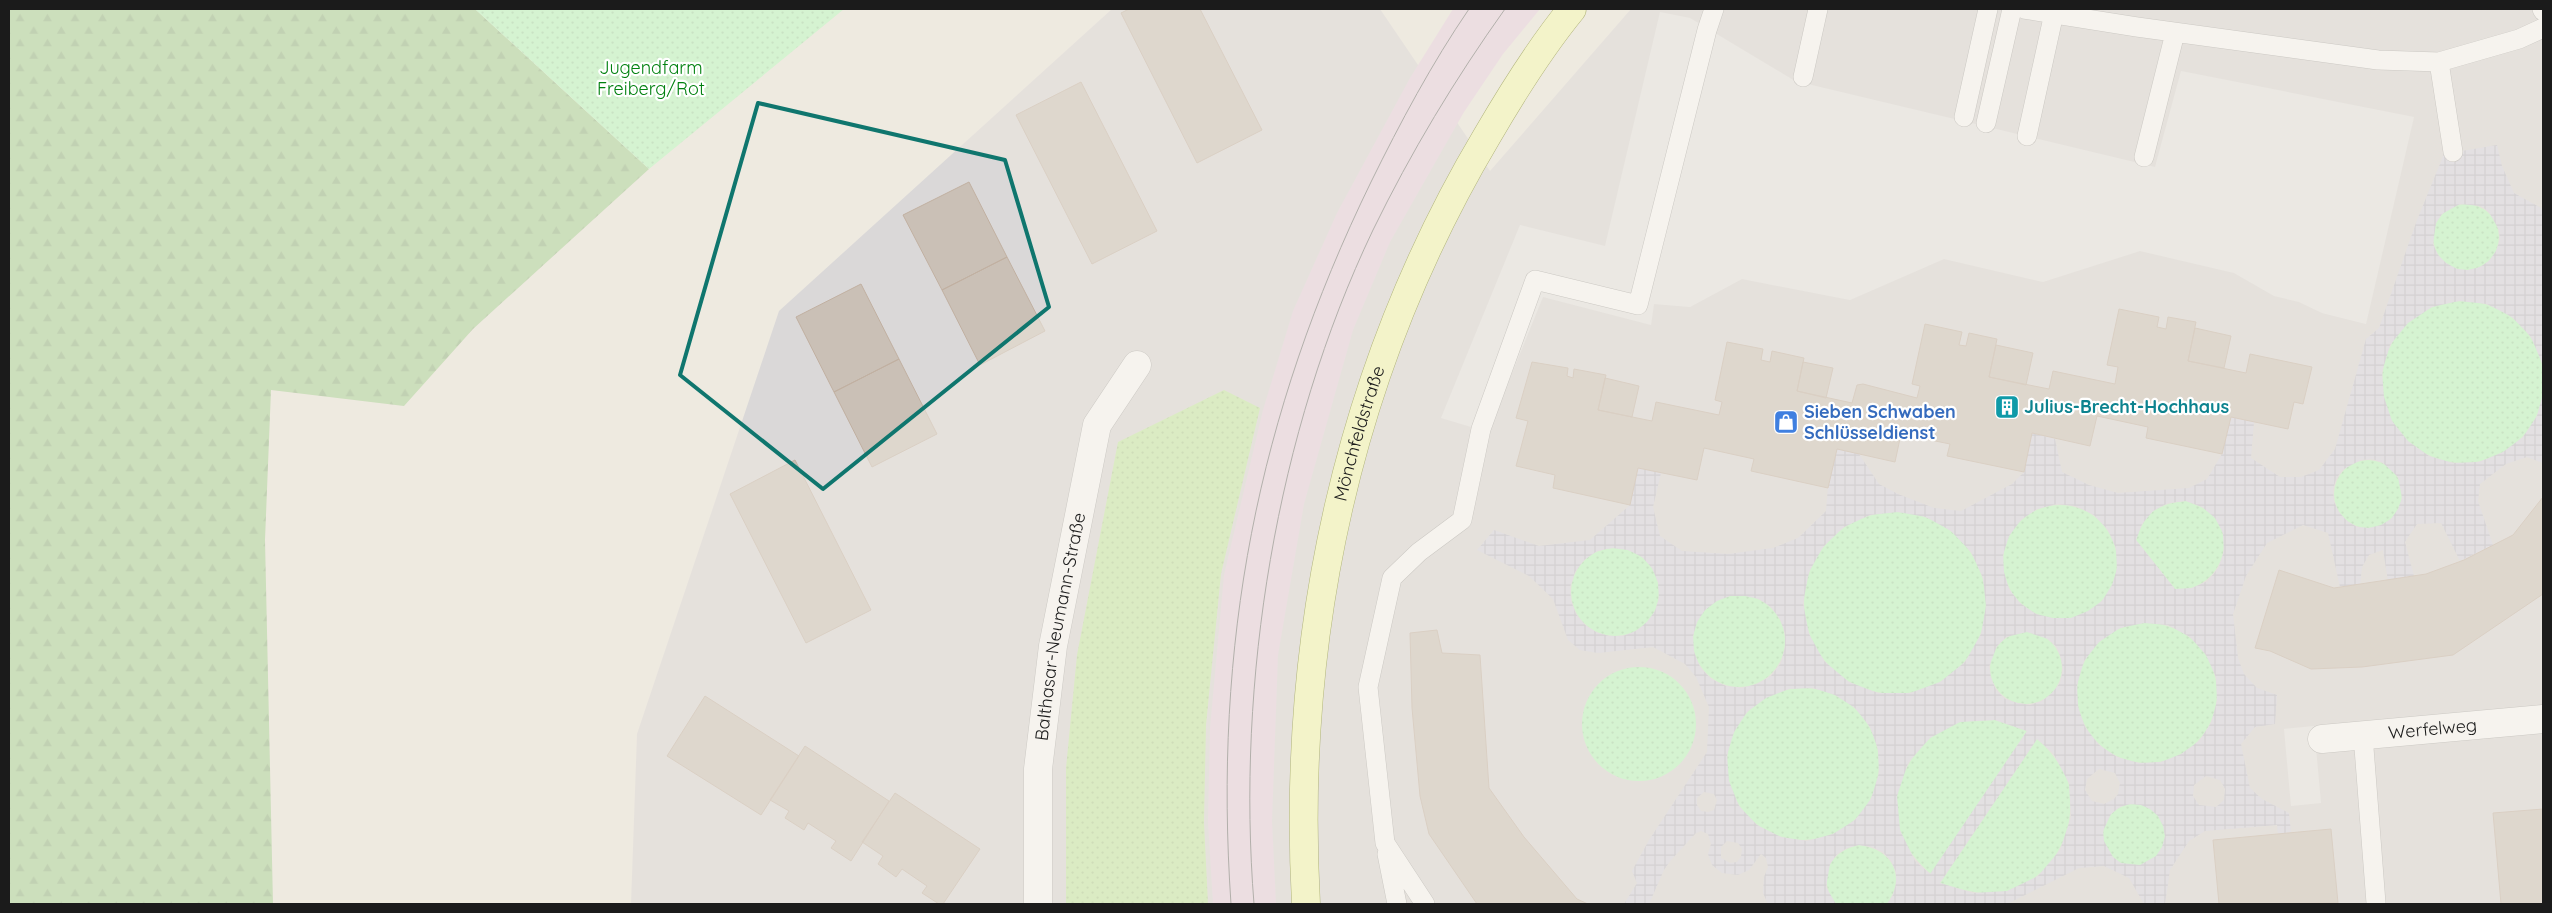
<svg xmlns="http://www.w3.org/2000/svg" width="2552" height="913" font-family="Quicksand,sans-serif">
  <style>
    .residential { fill: #dad8d8 }
    .industrial { fill: #e8d1e3 }
    .grass { fill: url(#grass-dots) }
    .forest { fill: url(#forest-firs) }
    .park { fill: url(#park-dots) }
    .parking { fill: #e7e7e7 }
    .plaza { fill: url(#plaza-grid); fill-rule: evenodd }
    .building { fill: #cac0b6; stroke: #c1b0a1 }
    .lines { fill: none; stroke-linecap: round; stroke-linejoin: round }
    .lane-casing { stroke: #a2a2a2; stroke-width: 20 }
    .street-casing { stroke: #a2a2a2; stroke-width: 29 }
    .secondary-casing { stroke: #657500; stroke-width: 29 }
    .lane { stroke: #fff; stroke-width: 19 }
    .street { stroke: #fff; stroke-width: 28 }
    .secondary { stroke: #f9ffad; stroke-width: 28 }
    .tram { stroke: #696969; stroke-width: 1 }
    .marked { fill: none; stroke: #0f766e; stroke-width: 4; stroke-linejoin: round }
    .labels { text-anchor: middle; stroke-width: 4.5; stroke-linejoin: round; paint-order: stroke }
    .park-label { font-size: 18px; fill: #01810f; stroke: #fff }
    .culture-label { font-size: 18px; font-weight: bold; fill: #0d838f; stroke: #fff; text-anchor: start }
    .shop-label { font-size: 18px; font-weight: bold; fill: #366cbe; stroke: #fff; text-anchor: start }
    .street-label { font-size: 18px; fill: #1b1b1b; stroke: #fff }
  </style>
  <defs>
    <pattern id="grass-dots" width="8" height="8" patternUnits="userSpaceOnUse" patternTransform="scale(1.25)"><rect width="8" height="8" fill="#c4eea0"/><path d="M2 2h.1M6 6h.1" fill="none" stroke="#a8cc89" stroke-width="1.8" stroke-linecap="round"/></pattern>
    <pattern id="forest-firs" width="22" height="20" patternUnits="userSpaceOnUse" patternTransform="scale(1.25)"><rect width="22" height="20" fill="#a2d290"/><path d="M5 1l3.5 6h-7zM16 11l3.5 6h-7z" fill="#8bb47c"/></pattern>
    <pattern id="park-dots" width="8" height="8" patternUnits="userSpaceOnUse" patternTransform="scale(1.25)"><rect width="8" height="8" fill="#b6febe"/><path d="M2 2h.1M6 6h.1" fill="none" stroke="#9cd9a3" stroke-width="1.8" stroke-linecap="round"/></pattern>
    <pattern id="plaza-grid" width="8" height="8" patternUnits="userSpaceOnUse" patternTransform="scale(1.25)"><rect width="8" height="8" fill="#d4d4e4"/><path d="M0 4h8M4 0v8" fill="none" stroke="#b5b5c3"/></pattern>
  </defs>
  <rect width="100%" height="100%" fill="#eeeae0"/>
  <!-- residential -->
  <path class="residential" d="M1112 9H1380L1490 171 1631 9H2543V904H631L637 734 779 311Z"/>
  <!-- industrial -->
  <path class="industrial" d="M1453 9H1540L1503 54 1464 112 1390 242 1353 330 1304 504 1278 655 1272 821 1276 904H1213L1208 822 1210 728 1224 575 1263 410 1293 311 1337 213 1410 78Z"/>
  <!-- grass -->
  <path class="grass" d="M1224 390 1260 408 1221 574 1206 725 1204 822 1208 904H1066V768L1077 655 1118 442Z"/>
  <!-- forest -->
  <path class="forest" d="M9 9H475L649 169 473 329 404 406 271 390 265 540 273 904H9Z"/>
  <!-- park -->
  <path class="park" d="M475 9H844L649 169Z
    M2433 237a33 33 0 1 1 66 0a33 33 0 1 1-66 0Z
    M2382 382a81 81 0 1 1 162 0a81 81 0 1 1-162 0Z
    M2334 494a34 34 0 1 1 68 0a34 34 0 1 1-68 0Z
    M2186 501C2197 505 2209 509 2216 519 2233 543 2221 577 2194 587 2188 590 2181 589 2175 589L2136 540C2145 512 2157 504 2186 501Z
    M2003 562a57 57 0 1 1 114 0a57 57 0 1 1-114 0Z
    M1804 603a91 91 0 1 1 182 0a91 91 0 1 1-182 0Z
    M1571 592a44 44 0 1 1 88 0a44 44 0 1 1-88 0Z
    M1693 641a46 46 0 1 1 92 0a46 46 0 1 1-92 0Z
    M2077 693a70 70 0 1 1 140 0a70 70 0 1 1-140 0Z
    M1990 668a36 36 0 1 1 72 0a36 36 0 1 1-72 0Z
    M1582 724a57 57 0 1 1 114 0a57 57 0 1 1-114 0Z
    M1727 764a76 76 0 1 1 152 0a76 76 0 1 1-152 0Z
    M1995 720 2027 731 1931 874C1917 862 1906 849 1900 831 1885 788 1917 734 1960 722 1971 719 1984 721 1995 720Z
    M2037 739C2051 751 2061 764 2068 782 2070 787 2070 795 2070 801 2073 840 2047 880 2008 891 1984 897 1962 890 1940 883Z
    M2103 835a31 31 0 1 1 62 0a31 31 0 1 1-62 0Z
    M1859 845C1892 849 1907 876 1887 904H1836C1816 879 1829 851 1859 845Z"/>
  <!-- parking -->
  <path class="parking" d="M1660 12 1690 18 1795 81 2155 167 2181 71 2414 117 2366 324 2322 313 2299 302 2274 296 2234 273 2140 251 2043 282 1944 259 1850 300 1742 279 1690 307 1654 304 1651 325 1543 297 1488 432 1441 418 1520 225 1605 246Z
    M2314 726 2321 803 2291 806 2284 729Z"/>
  <!-- plaza -->
  <path class="plaza" d="M2497 145 2502 166 2514 193 2543 209V383L2542 363 2531 337 2512 317 2487 304 2459 301 2432 307 2408 323 2390 345 2382 372 2384 397 2392 421 2408 441 2429 456 2453 463 2479 462 2503 452 2523 437 2537 416 2543 393V463L2527 457 2506 464 2480 484 2478 501 2493 545 2460 561 2441 523 2417 524 2405 542 2414 576 2388 581 2383 550 2369 555 2362 567 2360 585 2340 587 2328 533 2303 525 2267 543 2246 576 2233 614 2238 658 2244 674 2257 688 2277 695 2275 724 2255 727 2241 744 2250 788 2262 799 2289 813 2291 832 2278 834 2277 825 2205 831 2189 841 2170 870 2165 904H2144L2129 878 2104 866 2079 868 2007 904H1887L1893 895 1896 884V872L1891 861 1883 852 1872 847 1859 845 1847 848 1837 854 1830 864 1826 887 1836 904H1768L1763 893 1764 877 1768 867 1766 858 1761 854 1749 870 1738 875 1722 873 1712 865 1708 854 1711 844 1708 834 1701 831 1696 833 1671 860 1664 870 1649 904H1624L1637 883 1632 871 1649 840 1707 752 1709 707 1696 677 1685 664 1653 647 1598 653 1580 650 1568 640 1553 599 1529 576 1477 550 1494 530 1539 546 1590 540 1630 505 1638 468 1661 473 1653 507 1660 536 1682 551 1728 554 1773 548 1798 538 1826 511 1828 487 1837 449 1859 454 1879 484 1898 494 1934 508 1961 511 2012 484 2024 472 2032 433 2055 439 2062 472 2089 485 2118 493 2189 488 2207 479 2222 454 2231 417 2254 422 2251 458 2280 477H2301L2319 470 2335 449 2366 339 2379 328 2417 220 2444 154ZM2460 204 2481 206 2489 212 2499 230 2500 240 2496 251 2489 261 2480 267 2468 270 2457 269 2446 263 2438 255 2433 244 2436 223 2442 214ZM2372 459 2382 462 2398 477 2402 498 2398 509 2391 519 2381 525 2369 528 2357 527 2347 521 2339 512 2334 502 2333 490 2336 479 2342 470 2361 460ZM2186 501 2202 507 2215 518 2223 533 2224 551 2219 567 2208 581 2192 588 2175 589 2136 540 2142 524 2153 511 2168 503ZM2057 504 2076 506 2094 515 2108 530 2116 548 2117 569 2112 585 2102 601 2088 611 2071 618H2053L2036 614 2020 603 2009 589 2004 572 2003 555 2009 536 2021 520 2037 509ZM1898 512 1926 517 1951 531 1971 552 1983 578 1986 606 1981 634 1965 662 1940 682 1910 693H1878L1849 682 1824 661 1809 634 1803 603 1809 572 1823 547 1844 527 1870 515ZM1612 548 1628 550 1642 557 1652 568 1658 582 1659 598 1655 611 1647 622 1636 631 1623 636H1609L1596 632 1585 625 1576 614 1571 601 1570 587 1575 572 1584 560 1597 551ZM1730 596H1745L1759 599 1771 607 1780 619 1785 633V647L1781 663 1771 676 1757 684 1742 688 1726 686 1711 679 1700 667 1694 652 1693 636 1697 622 1705 610 1717 601ZM2144 623 2168 625 2190 637 2206 655 2216 677 2217 701 2211 723 2199 741 2181 754 2161 762 2139 763 2117 757 2099 745 2085 727 2078 707 2077 685 2084 661 2099 642 2120 628ZM2027 632 2048 639 2057 647 2061 658 2063 670 2060 683 2052 693 2042 701 2030 705 2017 703 2005 699 1996 690 1991 678 1989 667 1997 646 2006 637ZM1813 688 1835 695 1855 708 1870 727 1878 749 1879 773 1871 799 1855 820 1833 834 1807 841 1781 837 1757 825 1739 806 1729 781 1727 755 1734 732 1747 712 1766 698 1789 689ZM1995 720 2027 731 1930 874 1915 861 1900 830 1897 796 1908 763 1930 738 1960 722ZM2037 739 2053 753 2069 783 2071 817 2060 850 2038 876 2007 891 1973 893 1940 883ZM2099 769 2115 773 2120 783 2118 794 2114 799 2104 804 2092 801 2085 790 2087 779ZM2206 776 2220 780 2225 789 2224 800 2216 807 2199 805 2193 796 2194 785ZM1704 792 1714 794 1717 800 1714 810 1708 812 1701 811 1697 805V798ZM2130 804 2141 805 2150 809 2158 816 2163 826 2165 836 2162 847 2156 856 2140 865 2121 863 2113 857 2104 841 2103 831 2111 814 2120 807ZM1727 841 1738 843 1742 849 1741 857 1737 862 1730 863 1721 858V847Z"/>
  <!-- building -->
  <path class="building" d="M1129 9H1200L1262 130 1197 163 1121 13Z
    M1081 82 1157 231 1092 264 1016 115Z
    M969 182 1007 257 942 290 903 215Z
    M1007 257 1045 331 980 365 942 290Z
    M861 284 899 359 834 392 796 317Z
    M2119 309 2159 317 2157 327 2166 329 2168 317 2196 322 2188 361 2246 373 2250 354 2312 367 2303 404 2294 402 2288 429 2231 417 2222 454 2146 438 2148 427 2097 416 2090 446 2032 433 2024 472 1947 456 1950 444 1901 434 1895 462 1837 449 1828 488 1751 471 1754 459 1704 448 1697 480 1638 468 1630 505 1553 488 1555 475 1516 466 1528 421 1516 418 1532 362 1568 368 1567 376 1573 378 1574 369 1606 375 1598 410 1652 421 1656 402 1719 415 1722 402 1715 400 1727 342 1763 349 1761 360 1770 362 1772 351 1804 358 1797 391 1852 403 1857 385 1863 384 1917 398 1920 386 1912 384 1925 324 1962 332 1959 345 1966 346 1969 333 1997 339 1989 377 2049 389 2053 371 2115 384 2118 367 2107 365Z
    M2195 328 2231 336 2224 368 2188 361Z
    M1996 345 2033 353 2026 385 1989 377Z
    M899 359 937 434 872 467 834 392Z
    M1803 362 1833 368 1826 398 1797 391Z
    M1605 378 1639 386 1632 417 1598 410Z
    M795 460 871 610 806 643 730 494Z
    M2543 497V594L2453 655 2362 667 2311 669 2270 651 2255 648 2279 570 2334 588 2426 574 2464 560 2513 535Z
    M1437 630 1442 653 1480 655 1489 788 1524 837 1577 899 1588 904H1477L1429 834 1420 796 1412 708 1410 633Z
    M705 696 799 756 761 815 667 756Z
    M805 746 889 801 851 861 831 848 836 841 808 823 804 830 785 818 789 811 770 800Z
    M895 793 980 849 943 904H939L922 893 927 886 902 869 896 877 878 864 883 856 862 842Z
    M2543 809V904H2501L2493 813Z
    M2331 829 2338 903 2219 904 2213 840Z"/>
  <g class="lines">
    <defs>
      <path id="lane" d="M2024 9 2137 27 2378 60 2439 62 2519 39 2543 28
        M2542 9 2543 11
        M2439 62 2453 152
        M1803 77 1818 9
        M1964 117 1988 9
        M1986 123 2012 9
        M2027 136 2054 13
        M2144 157 2175 33
        M2363 735 2376 903
        M1387 854 1397 904
        M1425 904 1385 843 1368 687 1392 578 1419 552 1462 520 1481 429 1535 280 1638 305 1707 30 1714 9"/>
      <g id="street">
        <path id="s1" d="M2322 739 2543 719"/>
        <path id="s2" d="M1038 904V769L1053 646 1097 425 1137 365"/>
      </g>
      <g id="secondary">
        <path id="s3" d="M1306 904C1291 635 1348 369 1487 136 1512 93 1540 48 1572 9"/>
      </g>
    </defs>
    <!-- lane casing -->
    <use href="#lane" class="lane-casing"/>
    <!-- street casing -->
    <use href="#street" class="street-casing"/>
    <!-- secondary casing -->
    <use href="#secondary" class="secondary-casing"/>
    <!-- lane -->
    <use href="#lane" class="lane"/>
    <!-- street -->
    <use href="#street" class="street"/>
    <!-- secondary -->
    <use href="#secondary" class="secondary"/>
    <!-- tram -->
    <path class="tram" d="M1231 904C1213 644 1257 416 1371 182 1400 123 1432 63 1469 9
      M1254 904C1236 681 1276 433 1373 230 1411 152 1455 79 1505 9"/>
  </g>
  <!-- marked area -->
  <path d="M0 0H2552V913H0ZM758 103 1005 160 1049 307 823 489 680 375Z" fill="#eeeae0" fill-opacity=".55" fill-rule="evenodd"/>
  <path class="marked" d="M758 103 1005 160 1049 307 823 489 680 375Z"/>
  <!-- icons -->
  <defs>
    <symbol id="building-square" viewBox="-11 -11 22 22"><rect x="-9" y="-9" width="18" height="18" rx="4" fill="#0f9aa8" stroke="#fff"/><path d="M-4-6H4V6H1V3H-1V6H-4ZM-2.5-4.3h1.7v1.8h-1.7ZM.8-4.3h1.7v1.8H.8ZM-2.5-1h1.7V.8h-1.7ZM.8-1h1.7V.8H.8Z" fill="#fff"/></symbol>
    <symbol id="shop-square" viewBox="-11 -11 22 22"><rect x="-9" y="-9" width="18" height="18" rx="4" fill="#3f7fe0" stroke="#fff"/><path d="M-5-2.5h2.3a2.7 3.5 0 0 1 5.4 0H5L5.5 6h-11ZM-1.5-2.5h3a1.5 2.3 0 0 0-3 0Z" fill="#fff"/></symbol>
  </defs>
  <g fill-rule="evenodd">
    <use href="#building-square" x="1993" y="393" width="28" height="28"/>
    <use href="#shop-square" x="1772" y="408" width="28" height="28"/>
  </g>
  <g class="labels">
    <!-- park labels -->
    <g class="park-label">
      <text x="651" y="74">Jugendfarm<tspan x="651" dy="21">Freiberg/Rot</tspan></text>
    </g>
    <!-- culture labels -->
    <g class="culture-label">
      <text x="2024" y="413">Julius-Brecht-Hochhaus</text>
    </g>
    <!-- shop labels -->
    <g class="shop-label">
      <text x="1804" y="418">Sieben Schwaben<tspan x="1804" dy="21">Schlüsseldienst</tspan></text>
    </g>
    <!-- street labels -->
    <g class="street-label">
      <text dy="6" stroke="none"><textPath href="#s3" startOffset="476">Mönchfeldstraße</textPath></text>
      <text dy="6" stroke="none"><textPath href="#s2" startOffset="279">Balthasar-Neumann-Straße</textPath></text>
      <text dy="6" stroke="none"><textPath href="#s1" startOffset="111">Werfelweg</textPath></text>
    </g>
  </g>
  <!-- border -->
  <rect width="2552" height="913" fill="none" stroke="#1b1b1b" stroke-width="20"/>
</svg>
